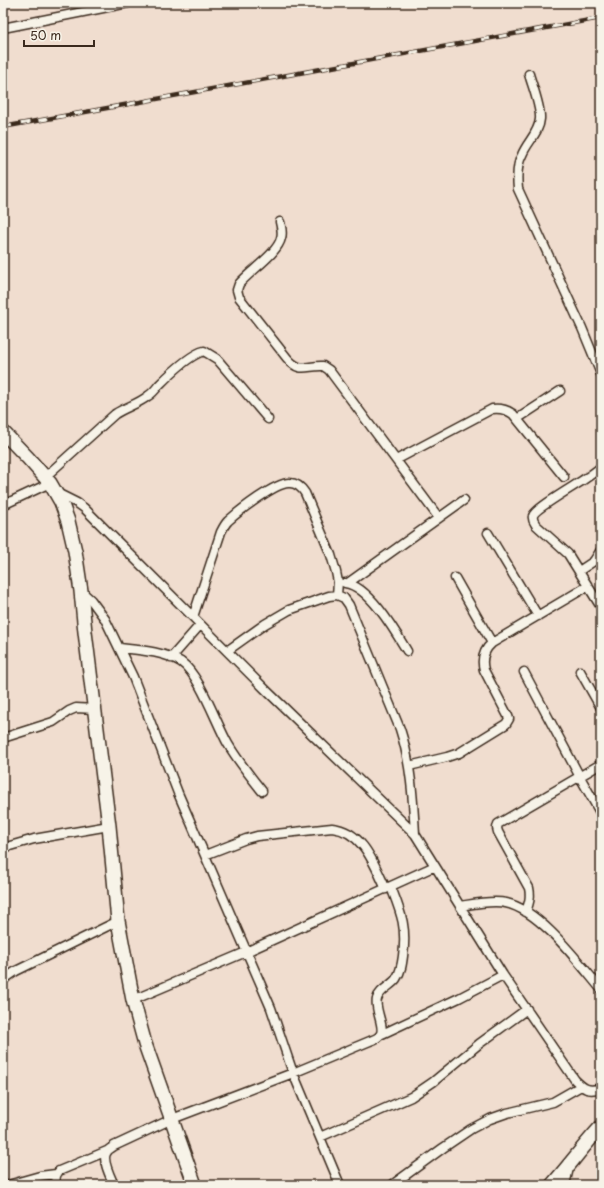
<svg xmlns="http://www.w3.org/2000/svg" width="604" height="1188" font-family="'Playpen Sans',sans-serif">
  <style>
    .lines { fill: none; stroke-linecap: round; stroke-linejoin: round }
    .street-casing { stroke: #3b2a1e; stroke-width: 11 }
    .primary-casing { stroke: #3b2a1e; stroke-width: 16 }
    .street { stroke: #f7f3e8; stroke-width: 8 }
    .primary { stroke: #f7f3e8; stroke-width: 13 }
    .rail-casing { stroke: #3b2a1e; stroke-width: 4.5 }
    .rail { stroke: #f7f3e8; stroke-width: 3; stroke-dasharray: 9; stroke-linecap: butt }
  </style>
  <rect width="100%" height="100%" fill="#f0ddcf"/>
  <filter id="ink" filterUnits="userSpaceOnUse"><feTurbulence type="fractalNoise" baseFrequency=".025" numOctaves="2"/><feDisplacementMap in="SourceGraphic" scale="8" xChannelSelector="R" yChannelSelector="G"/><feConvolveMatrix kernelMatrix="1 2 1 2 8 2 1 2 1" color-interpolation-filters="sRGB"/></filter>
  <g filter="url(#ink)">
    <g class="lines">
      <defs>
        <path id="street" d="M3 28 128 3
          M529 74C532 85 541 107 540 119 539 133 527 142 522 155 517 164 517 179 518 189L582 328 601 374
          M280 222C281 227 283 232 281 238 278 253 250 271 239 284L237 290 239 297 287 358C300 374 307 365 323 366L329 370 439 518
          M517 419 560 391
          M396 460 492 409C500 408 506 409 513 414L564 477
          M601 467C596 471 591 475 586 478 578 484 534 509 533 516 532 520 534 522 536 525L568 554 601 607
          M45 477 115 414C126 407 138 404 148 396 153 393 156 389 159 385 169 375 191 354 204 351L217 359 268 419
          M57 493 77 503 84 508 268 692 415 834 503 975 575 1080C584 1089 588 1092 601 1088
          M3 505 50 483
          M488 533 538 616
          M579 571 594 561 601 550
          M455 578 492 643
          M345 583C369 586 395 631 407 651
          M348 583 464 500
          M81 591 91 600 105 619 133 677 178 793 271 1008 293 1073 340 1185
          M193 617 221 532C223 528 225 524 228 521 238 512 277 481 290 483 297 483 301 487 305 493L331 555 336 572 338 582 337 595
          M119 648C139 650 163 651 181 662 200 675 216 723 228 744 238 761 250 776 262 791
          M227 651 265 624 289 610 329 596 337 595 344 598 349 605 400 729C411 763 413 798 415 834
          M171 658 200 625
          M580 671 601 708
          M524 672 580 777 601 814
          M3 738 53 722 69 711 76 708 95 709
          M409 766 447 757 459 753 506 724 509 719 508 716 484 670C481 659 484 650 492 643L588 586
          M3 848 34 839 109 826
          M205 855 246 839 257 836 332 828C363 831 374 864 386 889
          M460 906C473 904 492 900 506 903 540 910 579 963 601 989
          M526 912C529 903 531 897 529 888L498 832 497 828 498 824 601 764
          M3 980 16 971 118 921
          M133 1000 246 952 435 866
          M380 1035 459 998 503 975
          M320 1137 411 1097 433 1082 479 1044 527 1009
          M8 1185 40 1176 56 1174
          M56 1185C55 1179 55 1175 59 1171L107 1151
          M114 1185C111 1178 101 1159 107 1152 108 1149 112 1148 114 1146L172 1119 293 1073 370 1041C373 1040 378 1038 380 1035 386 1028 374 1009 377 999 379 990 391 986 396 979 401 972 402 964 403 956 407 926 401 913 391 887
          M392 1185 443 1148 471 1129 490 1119 507 1113 553 1102 581 1086
          M565 1185 569 1168"/>
        <path id="primary" d="M3 432 28 458 50 483 61 502 68 521 75 551 81 591 85 632 109 826 118 921 133 1000 145 1044 195 1185
          M552 1185C569 1166 584 1145 601 1127"/>
      </defs>
      <!-- street casing -->
      <use href="#street" class="street-casing"/>
      <!-- primary casing -->
      <use href="#primary" class="primary-casing"/>
      <!-- street -->
      <use href="#street" class="street"/>
      <!-- primary -->
      <use href="#primary" class="primary"/>
      <defs>
        <path id="rail" d="M3 127 601 18"/>
      </defs>
      <!-- rail casing -->
      <use href="#rail" class="rail-casing"/>
      <!-- rail -->
      <use href="#rail" class="rail"/>
    </g>
  </g>
  <!-- margin -->
  <rect width="604" height="1188" fill="none" stroke="#f7f3e8" stroke-width="16"/>
  <rect x="8" y="8" width="588" height="1172" fill="none" stroke="#3b2a1e" stroke-width="1.5" filter="url(#ink)"/>
  <!-- scale -->
  <path d="M24 40v6h70v-6" fill="none" stroke="#3b2a1e" stroke-width="2"/>
  <text x="30" y="40" font-size="12" fill="#3b2a1e" stroke="#f7f3e8" stroke-width="3" paint-order="stroke">50 m</text>
</svg>
